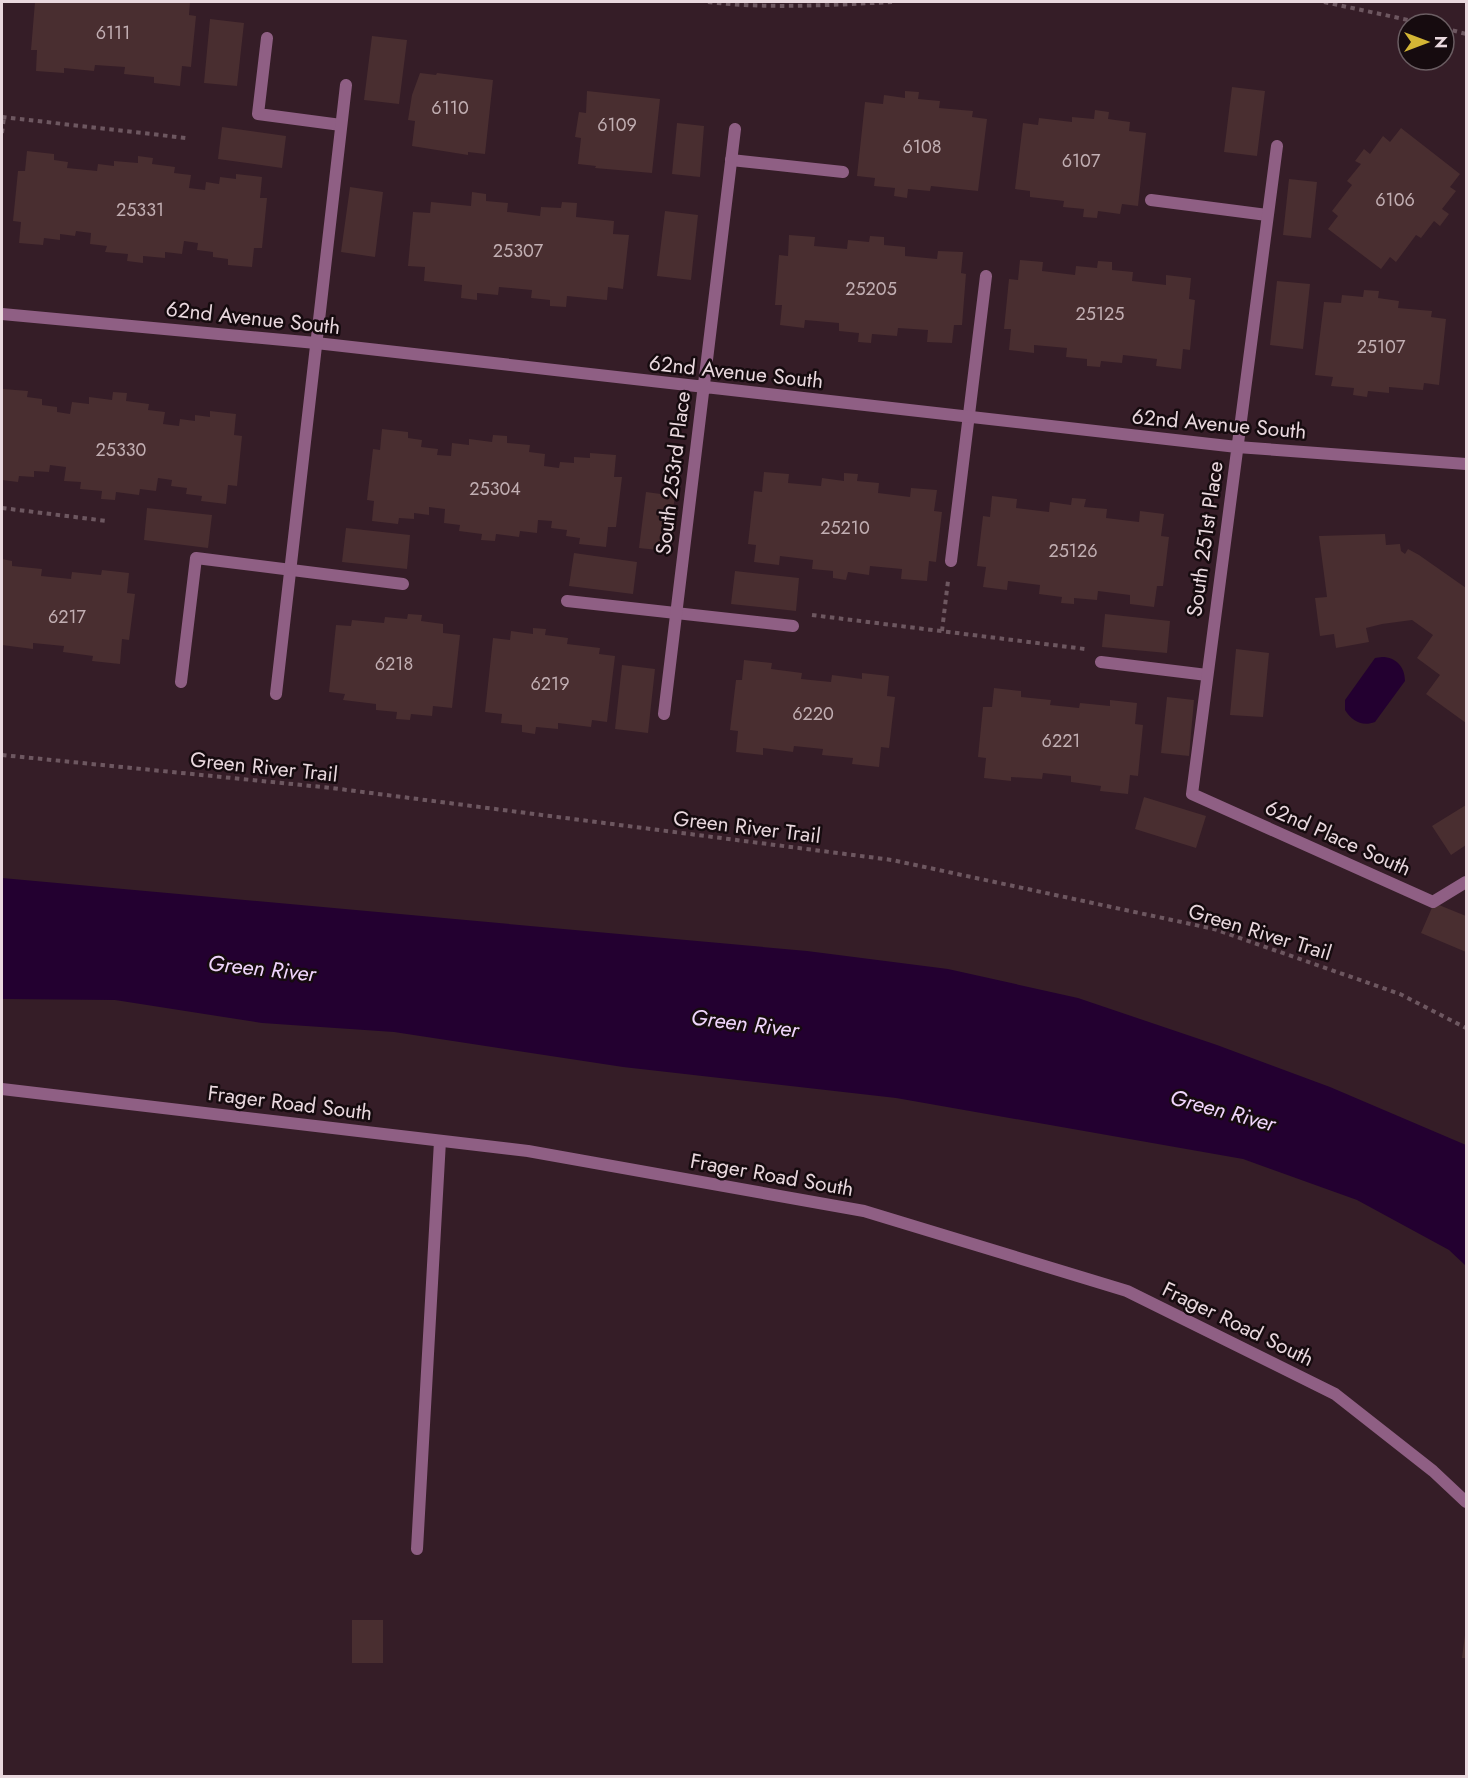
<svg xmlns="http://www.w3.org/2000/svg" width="1468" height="1778" font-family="Jost,sans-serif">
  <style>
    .water { fill: #230030 }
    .building { fill: #492e30 }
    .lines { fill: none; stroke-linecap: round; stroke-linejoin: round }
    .path { stroke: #6d5760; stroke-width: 4; stroke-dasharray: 4.5 4.5; stroke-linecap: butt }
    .lane { stroke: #8f5f84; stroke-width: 12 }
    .street { stroke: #8f5f84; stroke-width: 12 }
    .labels { text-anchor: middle; stroke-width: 5; stroke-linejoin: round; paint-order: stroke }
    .number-label { font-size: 18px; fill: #c1aeb2 }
    .street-label { font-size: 21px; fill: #e9d8de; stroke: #160b0f }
    .water-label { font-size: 22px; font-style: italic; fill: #f0d5fc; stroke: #160b0f }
  </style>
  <rect width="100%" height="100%" fill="#351d27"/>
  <!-- water -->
  <path class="water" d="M1382 657C1396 657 1405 667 1405 681L1375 722C1362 727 1352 721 1345 710V700L1375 658Z
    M2 878 807 951 948 969 1078 998 1217 1045 1330 1087 1466 1145V1266L1449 1250 1357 1200 1243 1159 896 1098 623 1067 394 1032 262 1023 115 1000 2 999Z"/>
  <!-- building -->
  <path class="building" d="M35 2H190L189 15 196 16 191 67 182 66 180 86 154 83V77L124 74 125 67 95 65 94 71 64 68V73L36 71 37 50H31Z
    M210 19 244 23 237 86 204 83Z
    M372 36 407 40 399 104 364 100Z
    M420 73 436 75 437 73 493 80 485 154 468 152V155L412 146 415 121 408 120 412 95Z
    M1232 87 1265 91 1257 156 1224 152Z
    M587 91 660 99 652 173 595 168 596 166 578 164 581 138 575 137 579 112 586 113Z
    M905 91 919 92 918 99 940 101 939 108 973 111 972 117 987 119 978 191 931 186 930 191 908 189 907 198 894 196 895 188 874 186 875 178 857 176 865 102 883 104 884 95 905 98Z
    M1095 110 1109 112 1108 119 1130 122 1129 131 1146 133 1138 206 1122 204 1120 214 1098 211 1097 218 1083 217 1084 209 1063 207 1064 201 1030 197V191L1015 189 1023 123 1038 125 1039 118 1072 122V117L1094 119Z
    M677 123 704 126 700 177 672 174Z
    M222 127 286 136 282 168 218 159Z
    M1401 128 1460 174 1450 187 1456 191 1442 209 1449 214 1440 226 1434 221 1421 238 1416 235 1396 262 1390 257 1381 269 1328 229 1338 216 1332 211 1352 185 1347 181 1361 164 1355 161 1364 149 1370 154 1383 136 1390 142Z
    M27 151 54 154V160L68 162 67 168 97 171 98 164 114 166V161L138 163V156L153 158 152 164 175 167 174 173 191 175 189 188 205 190 206 182 219 184 220 177 236 179V174L262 177 260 198H267L262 248H254L252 267 228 265V259L213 257V252L197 250 198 243 184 241 182 254 165 252V258L143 256V263L127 261 128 254 105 252 107 246 90 244 91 233 76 231 75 236 60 234V240L44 238 43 245 19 243 21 222 13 221 18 171H25Z
    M1289 179 1317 182 1311 238 1283 235Z
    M350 187 383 192 375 257 341 252Z
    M472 192 486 194V201L508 203 507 212 540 216 541 207 561 208 562 202 577 203 576 217 614 221 613 234 629 235 623 289 608 287 607 300 567 296 566 307 550 306V300L531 298 532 290 499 287 498 295 477 293V300L461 298 462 285 424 281 425 267 408 266 413 212 430 213 431 202 471 206Z
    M665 211 698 215 691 280 657 276Z
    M789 235 815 237 814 246 847 249 848 240 869 242 870 236 884 237V245L905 247V256L937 259 938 251 963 252 961 273 966 274 962 325H954L952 343 927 342 928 330 898 328 897 336 872 334 871 343 858 342 859 333 839 331V323L805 320 804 328 780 325 782 305H775L779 255 788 256Z
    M1020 260 1043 262 1042 271 1075 275 1076 266 1097 268 1098 261 1112 262V270L1133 272 1132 281 1166 285V275L1191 278 1189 299 1195 300 1190 350 1183 349 1181 369 1156 366 1157 359 1123 355 1122 363 1101 361 1100 367 1087 366V359L1066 357 1067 348 1034 345V353L1009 350 1011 329H1004L1009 279 1018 280Z
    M1277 281 1310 284 1303 349 1270 345Z
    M1364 290 1379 291 1378 298 1399 301 1398 308 1432 311 1431 317 1446 319 1439 385 1424 383 1423 390 1389 387V393L1368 391 1367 397 1353 395 1354 388 1331 386 1333 377 1315 375 1324 302 1341 303 1342 295 1363 297Z
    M3 389 28 391 27 397 42 399V405L57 407V412L70 414 72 402 89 404V397L112 400 113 392 127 393 126 401 149 404 148 410 165 412 163 424 179 426 180 419 195 421V415L210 417V411L236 414 234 435 242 436 237 486 228 485 226 504 201 501 202 496 186 494 187 488 171 486 172 480 158 478 156 491 140 489 139 495 116 492 115 500 101 499 102 491 80 489 81 482 64 481 66 467 50 465 49 472 34 471V477L19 476 18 482 2 480Z
    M382 429 408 432V438L422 440 421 447 438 449 437 455 451 456 452 443 469 445V439L492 442 493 435 507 436V443L530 445 529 452 545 454 544 466 559 468 560 462 574 463V457L590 458V453L616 455 614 477H622L616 527H608L606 547 579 544 580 538 566 536 567 530 551 528 552 521 538 520 537 533 520 531 519 537 496 534 495 541 481 540 482 534 459 531 460 525 444 523 445 509 429 507V515L414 513V519L399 518 398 524 372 521 374 501 367 500 373 449 380 450Z
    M764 472 789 474 788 483 821 486 822 478 844 481V473L858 474 857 481 879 483 878 493 910 497 911 488 937 490 934 511 942 512 936 562 929 561 927 581 901 579 902 569 870 566 869 575 848 572 846 580 833 578V571L812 569 813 560 780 556 779 565 754 562 756 545 748 544 754 491 762 492Z
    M646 492 675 496 667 551 639 548Z
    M992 496 1017 499 1016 508 1049 512 1050 502 1071 505 1072 498 1086 499 1084 507 1107 509 1106 518 1139 522 1140 511 1164 514 1161 536 1169 537 1163 586H1157L1154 607 1130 604V595L1098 591 1097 600 1074 598V604L1061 603 1062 597 1039 594 1040 585 1008 581 1007 590 983 587 986 567 977 566 983 516 990 517Z
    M147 508 212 515 208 548 144 540Z
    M346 528 410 535 407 569 342 562Z
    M1385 534 1386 545 1400 544 1401 551 1405 554 1408 549 1419 555 1466 588V723L1426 694 1440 675 1417 658 1433 635 1412 620 1382 624 1366 628 1369 642 1336 648 1334 634 1320 636 1315 598 1327 597 1319 536Z
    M574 553 637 562 633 594 569 586Z
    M2 559 12 561V566L42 569 41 576 71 579 72 572 101 575 102 570 129 573 127 593 135 594 129 640 122 639 120 664 92 661 93 656 63 652 64 646 33 643V649L2 645Z
    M735 571 799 578 796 611 731 604Z
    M408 614 422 615 421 621 443 624V633L460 635 452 708 433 706 432 716 411 714 410 720 396 719 397 712 376 710V704L343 700 345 694 329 692 336 625 351 626 352 620 384 623 385 617 407 619Z
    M1105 614 1170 621 1167 653 1102 647Z
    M533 628 546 629 545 635 568 638 567 644 600 648 599 654 615 656 607 722 592 720 591 727 558 723V729L536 727 535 734 522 732V725L501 723 502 714 485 712 493 638 510 640 511 631 533 634Z
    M1236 649 1269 653 1263 717 1230 715Z
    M744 660 772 663 771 669 802 673 801 679 831 682 832 675 862 679V673L889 676 887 696 895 697 889 748 881 747 879 767 852 764 853 758 822 755 823 749 794 746 793 752 763 748V755L736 752 738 731 730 730 736 680H742Z
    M622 665 655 669 648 733 615 729Z
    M994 688 1021 691V697L1051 700 1050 705 1079 708 1080 703 1110 706V700L1137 703 1135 724 1143 725 1138 776 1130 775 1128 794 1100 791 1101 786 1071 782V776L1043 773 1042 779 1011 777V781L984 778 986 758 978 757 983 707H992Z
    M1167 697 1194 700 1189 756 1161 753Z
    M1144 797 1206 816 1196 848 1135 829Z
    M1466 805V845L1451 855 1432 826Z
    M1434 903 1466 916V952L1421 933Z
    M352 1620H383V1663H352Z
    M1465 1635H1466V1658H1462Z"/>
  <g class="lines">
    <!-- path -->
    <path class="path" d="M708 2C769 9 831 5 892 2
      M1324 2 1427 24
      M1444 28 1466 34
      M2 117 186 138
      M2 133 4 117
      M2 508 107 521
      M812 615 1085 649
      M942 631 948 581
      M2 755 332 788 892 860 1214 929 1400 994 1466 1028"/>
    <!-- lane -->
    <path class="lane" d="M267 38 258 114 341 125
      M731 160 843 172
      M1151 200 1267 215
      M951 561 986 276
      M567 601 793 626
      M1101 662 1207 675
      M181 682 196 558 403 584
      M417 1549 440 1141"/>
    <!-- street -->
    <path class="street" d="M1277 146 1192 794 1433 902 1466 882
      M2 314 316 343 1237 447 1466 464
      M276 694 346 85
      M664 714 735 129
      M2 1089 528 1151 864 1211 1127 1291 1335 1394 1433 1471 1466 1502"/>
  </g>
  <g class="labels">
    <!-- number labels -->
    <g class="number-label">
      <text x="113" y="39">6111</text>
      <text x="450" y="114">6110</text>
      <text x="617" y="131">6109</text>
      <text x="922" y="153">6108</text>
      <text x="1081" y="167">6107</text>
      <text x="1395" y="206">6106</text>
      <text x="140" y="216">25331</text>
      <text x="518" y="257">25307</text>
      <text x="871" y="295">25205</text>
      <text x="1100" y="320">25125</text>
      <text x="1381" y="353">25107</text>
      <text x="121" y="456">25330</text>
      <text x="495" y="495">25304</text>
      <text x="845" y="534">25210</text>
      <text x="1073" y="557">25126</text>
      <text x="67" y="623">6217</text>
      <text x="394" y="670">6218</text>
      <text x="550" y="690">6219</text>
      <text x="813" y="720">6220</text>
      <text x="1061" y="747">6221</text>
    </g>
    <!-- street labels -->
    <g class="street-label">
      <text transform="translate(253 318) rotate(6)" y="7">62nd Avenue South</text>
      <text transform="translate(736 372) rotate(6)" y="7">62nd Avenue South</text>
      <text transform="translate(1219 424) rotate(5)" y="7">62nd Avenue South</text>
      <text transform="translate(673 473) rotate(-83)" y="7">South 253rd Place</text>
      <text transform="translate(1205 539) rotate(-82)" y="7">South 251st Place</text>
      <text transform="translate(264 767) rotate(6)" y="7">Green River Trail</text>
      <text transform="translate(747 827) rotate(7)" y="7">Green River Trail</text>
      <text transform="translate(1338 838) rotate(24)" y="7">62nd Place South</text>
      <text transform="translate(1260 932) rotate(17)" y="7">Green River Trail</text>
      <text transform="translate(290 1103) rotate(7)" y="7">Frager Road South</text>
      <text transform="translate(772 1175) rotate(10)" y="7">Frager Road South</text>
      <text transform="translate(1238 1324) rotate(26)" y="7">Frager Road South</text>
    </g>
    <!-- water labels -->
    <g class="water-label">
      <text transform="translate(262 968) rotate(6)" y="8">Green River</text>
      <text transform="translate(745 1023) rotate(7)" y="8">Green River</text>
      <text transform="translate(1223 1110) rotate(15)" y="8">Green River</text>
    </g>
  </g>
  <!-- border -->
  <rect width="1468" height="1778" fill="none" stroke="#e9d8de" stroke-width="6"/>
  <!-- north arrow -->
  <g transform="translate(1426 42) rotate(90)"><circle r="28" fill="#160b0f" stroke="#6a5d62" stroke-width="1.5"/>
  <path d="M0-4.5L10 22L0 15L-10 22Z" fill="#d4b635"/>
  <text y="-9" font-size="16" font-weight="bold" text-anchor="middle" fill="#e9d8de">N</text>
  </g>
</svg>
